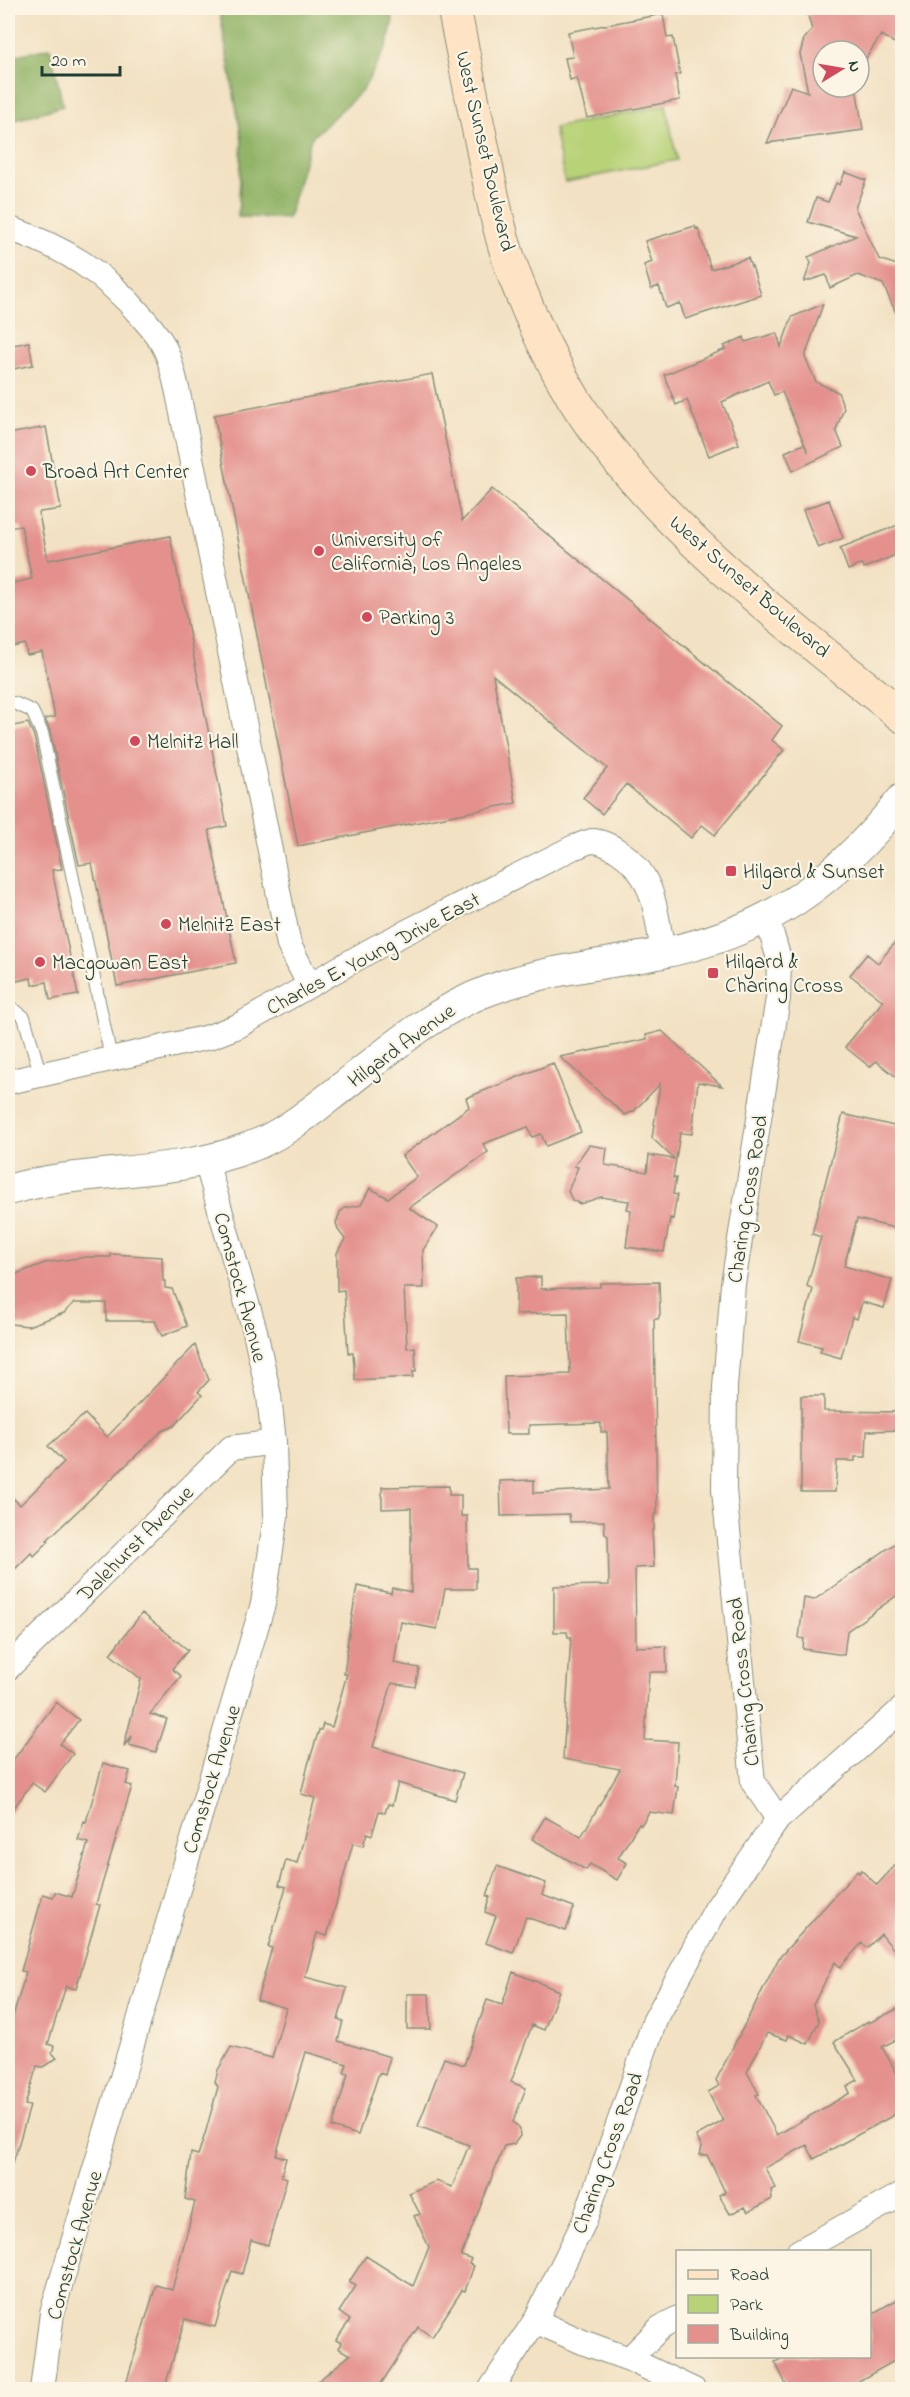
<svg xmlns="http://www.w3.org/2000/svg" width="910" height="2397" font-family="'Indie Flower',sans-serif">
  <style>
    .green { fill: #b8d277; stroke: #6c8856; stroke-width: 1.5 }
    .forest { fill: #92b468; stroke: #58784e; stroke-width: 1.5 }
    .building { fill: #e4908d }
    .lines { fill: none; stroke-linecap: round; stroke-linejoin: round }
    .service-casing { stroke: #888f7b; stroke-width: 14 }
    .minor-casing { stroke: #888f7b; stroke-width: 26 }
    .tertiary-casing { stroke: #888f7b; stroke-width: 32 }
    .secondary-casing { stroke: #888f7b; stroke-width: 35 }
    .service { stroke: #fff; stroke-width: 12 }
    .minor { stroke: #fff; stroke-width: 24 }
    .tertiary { stroke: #fff; stroke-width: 30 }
    .secondary { stroke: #fee4c5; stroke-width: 33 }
    .poi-dot { fill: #d1495b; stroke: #fcf5e5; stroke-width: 2 }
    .labels { text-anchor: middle; stroke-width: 4.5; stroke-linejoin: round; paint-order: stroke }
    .street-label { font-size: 21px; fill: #1f3d34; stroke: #fcf5e5 }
    .poi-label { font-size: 21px; fill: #1f3d34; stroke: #fcf5e5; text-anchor: start }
  </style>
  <rect width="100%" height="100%" fill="#fcf5e5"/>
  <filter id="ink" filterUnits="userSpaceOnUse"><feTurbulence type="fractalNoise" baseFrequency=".0167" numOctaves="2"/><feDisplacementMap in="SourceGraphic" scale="12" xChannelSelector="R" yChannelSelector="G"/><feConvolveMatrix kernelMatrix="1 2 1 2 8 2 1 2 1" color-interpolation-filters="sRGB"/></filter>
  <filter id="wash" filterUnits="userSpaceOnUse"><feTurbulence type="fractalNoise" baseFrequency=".008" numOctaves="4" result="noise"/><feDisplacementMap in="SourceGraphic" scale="24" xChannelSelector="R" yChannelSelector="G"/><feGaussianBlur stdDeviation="1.35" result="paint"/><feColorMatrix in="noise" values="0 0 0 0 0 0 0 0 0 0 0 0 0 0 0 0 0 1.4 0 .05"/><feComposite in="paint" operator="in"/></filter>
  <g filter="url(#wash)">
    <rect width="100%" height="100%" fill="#f2e1c2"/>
    <!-- green -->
    <path class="green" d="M666 105 677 160 565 182 554 128Z"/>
    <!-- forest -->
    <path class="forest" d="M219 8H391L393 21 387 45 363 90 311 138 288 218 238 217 242 140Z
      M50 48 63 106 8 122V57Z
      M8 149 13 211 8 209Z"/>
    <g id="blocks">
      <!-- building -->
      <path class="building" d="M806 8H903V48L881 35 859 69V51H823V87H856L863 130 767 143 791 86 808 92 800 54 804 39 812 30Z
        M663 14 667 38 673 37 680 74 675 75 680 100 587 118 577 78 570 80 565 58 573 57 568 32Z
        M845 172 866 180 855 208 879 259 903 267V329L883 284 858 275 830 288 826 275 804 282 811 263 808 257 856 236 808 222 816 198 828 202 836 183 840 185Z
        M695 226 696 229 698 228 711 269 748 258 751 267 752 266 761 295 685 319 680 303 666 308 659 286 651 289 644 265 652 262 645 241Z
        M823 304 805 357 816 382 838 392 844 408 836 430 843 447 793 471 785 452 804 444 808 452 782 392 774 395 768 381 722 402 739 444 709 456 687 400 676 405 664 375 726 349 724 346 744 337 745 342 777 333 781 347 792 317Z
        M29 342 33 365 8 370V346Z
        M432 374 462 521 492 489 782 726 772 740 784 750 715 835 702 825 691 838 626 784 602 814 583 798 607 768 493 675 516 803 298 846 214 415Z
        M46 427 61 509 40 512 39 514 48 560 170 536 227 826 209 830 236 963 117 986 92 863 79 865 50 731 45 719 55 717 42 652 27 655 25 644 8 648V584L32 579 21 526 8 528V434Z
        M829 500 843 538 818 548 803 510Z
        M903 523V552L864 568 862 564 848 570 840 548Z
        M28 723 34 736 62 869 52 870 78 995 50 1000 47 982 32 985 31 978 8 983V727Z
        M903 933V1082L876 1061 870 1067 845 1047 883 1001 850 975 867 954 878 963Z
        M662 1031 722 1086 698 1082 692 1134 680 1133 673 1178H676L673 1194 677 1195 673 1219 670 1218 664 1252 626 1247 631 1210 627 1209 629 1201 601 1197 580 1204 572 1200 568 1191 578 1167 574 1166 589 1145 607 1148 605 1165 647 1172 649 1155 674 1159 652 1138 660 1084 634 1111 625 1115 560 1057 647 1039 646 1035Z
        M553 1063 581 1132 546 1146 541 1134 532 1137 528 1127 483 1144 488 1152 409 1208 438 1227 423 1250 424 1288H404L407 1348 415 1347 416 1371H413V1377L355 1380 353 1353H348L344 1290 337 1291V1253L345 1239 338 1230 336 1223 340 1212 345 1208 361 1205 370 1188 388 1198 417 1177 402 1156 469 1107 466 1098Z
        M843 1114 903 1128V1230L857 1219 844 1266 892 1280 884 1308 862 1302 857 1319 852 1317 841 1358 820 1352 822 1347 799 1341 813 1289 807 1286 821 1237 812 1234Z
        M111 1254 162 1257 163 1281H165V1288L172 1289 187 1326 162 1336 155 1321H106V1303H74L64 1313 28 1326 11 1324 8 1313V1277L45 1263 85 1257H111Z
        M541 1277V1289L600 1287V1283L659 1282 660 1314 658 1319H654L657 1514 654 1515V1530H652L654 1567 635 1568 636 1647 666 1646 667 1672H649L645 1740 678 1742 675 1786 678 1787 674 1815 649 1812 641 1825 639 1823 618 1858 627 1863 617 1880 590 1864 586 1870 532 1839 545 1817 581 1837 620 1769 563 1759 571 1637H568L567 1632H554V1586L609 1585 608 1536 605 1534 604 1521 570 1522 569 1514 501 1516 500 1481 534 1480V1493L609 1489 607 1432H601V1423L529 1425V1434H506L504 1376 570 1374 568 1313 516 1314V1278Z
        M195 1345 209 1380 198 1392 202 1395 174 1426 162 1431 47 1540 49 1541 34 1556 31 1553 8 1576V1493L20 1505 64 1462 48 1446 85 1414 107 1437Z
        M801 1396H824V1411L903 1412V1430L867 1431 866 1457H855V1461H837L835 1492H801Z
        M449 1486V1495H461V1516H467L468 1568H476V1589H445L437 1629 401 1622 394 1663 419 1668 415 1687 392 1683 373 1747 463 1773 455 1800 398 1783 392 1805 388 1804 385 1813 379 1811 372 1835 367 1833 363 1846 353 1843 327 1936 317 1933 305 1977 347 1988 338 2020 343 2021 338 2041 390 2057 385 2075 379 2073 358 2135 332 2127 348 2074 344 2073 347 2064 306 2052 276 2155 286 2158 281 2176 287 2178 268 2245 251 2240 242 2274 232 2271 215 2327 185 2319 164 2390H124L156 2285 172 2290 195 2202 185 2199 191 2153 198 2155 205 2134 218 2087 215 2082 218 2070 231 2047 272 2058 286 2008 257 2000 272 1948 268 1947 286 1887 279 1885 286 1860 297 1863 315 1798 301 1794 308 1765 319 1730H321L323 1724 332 1727 347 1674H344L348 1645H347L357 1586 391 1593 392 1588 411 1592V1508L382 1509V1487Z
        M903 1538V1591L847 1631 844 1655 803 1649 804 1639 799 1638 804 1598 814 1600Z
        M142 1613 188 1650 172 1669 181 1676 150 1714 167 1719 156 1752 129 1745 132 1736 124 1746 141 1679 110 1654Z
        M56 1702 79 1720 60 1744 73 1754 45 1792 32 1783 8 1816V1767Z
        M103 1763 130 1771 126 1784 132 1786 96 1904 100 1905 76 1989 66 1986 48 2044 54 2046 52 2053 57 2058 43 2067 37 2066 25 2105 30 2106 13 2163 8 2162V2034L26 1972 21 1971 43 1894 53 1897 55 1892 72 1897 88 1843 78 1840 84 1821 86 1822Z
        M903 1857V1961L881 1934 867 1948 862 1943 840 1967 835 1962 813 2005 819 2021 808 2044 789 2035 787 2040 767 2033 747 2072 759 2094 756 2095 777 2135 850 2093 847 2086 858 2080 834 2042 868 2021 869 2023 903 2006V2036L882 2047 903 2084V2110L814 2159 807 2145 765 2168 776 2188 771 2190 772 2199 748 2212 745 2207 730 2214 719 2195 725 2192 707 2155H700L702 2147 696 2136 723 2121 708 2092 719 2086 716 2080 779 1958 857 1871 859 1873 861 1870 877 1885Z
        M497 1866 546 1883 542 1895 574 1907 566 1931 526 1917 513 1953 486 1943 496 1916 485 1912 490 1897 487 1896Z
        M513 1972 559 1991 544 2030 532 2025 511 2082 526 2088 513 2122 519 2128 520 2136 514 2144 504 2146 461 2256 471 2259 469 2264 474 2266 465 2291 462 2290 432 2337 418 2327 377 2390H307L350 2355 338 2348 341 2343 336 2340 350 2320 339 2312 356 2286 349 2282 366 2256 413 2286 429 2247 414 2216 420 2214 409 2193 436 2181 452 2187 469 2145 418 2126 444 2058 464 2065 487 2000 502 2005Z
        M407 1994H429L431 2029H407Z
        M903 2296V2356L843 2390H789L775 2362 787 2356H870V2315Z"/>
    </g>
  </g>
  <g filter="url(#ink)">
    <use href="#blocks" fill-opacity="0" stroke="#888f7b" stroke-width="1.5"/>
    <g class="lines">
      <defs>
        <path id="service" d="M8 704 14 703 32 711 42 733 111 1058
          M8 1005 24 1017 40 1073"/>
        <path id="minor" d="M8 228C64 247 104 272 143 318 151 327 161 339 166 351 174 370 178 393 182 413L289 945 309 984
          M8 1082 209 1037 238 1026 375 948 574 847C579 846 586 842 592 841 600 841 611 846 618 851 655 874 656 913 663 953
          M8 1668 231 1448 274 1442
          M778 1819 902 1709
          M798 2252 902 2194
          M535 2321 585 2343 629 2359 694 2390
          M629 2359 660 2328 678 2318
          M42 2390 52 2313 263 1604 276 1516 274 1442 269 1396 255 1331 206 1161
          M490 2390 535 2321 584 2222 655 2020 716 1909 778 1819 753 1782 724 1490 725 1387 733 1284 778 998 779 959 767 918"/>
        <path id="tertiary" d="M8 1190C87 1167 173 1177 250 1147 278 1137 304 1117 327 1099 378 1060 429 1012 490 990 545 969 605 965 662 953 770 931 834 883 902 799"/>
        <path id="secondary" d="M454 8C463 53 472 99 482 145 491 190 499 235 515 277 531 319 551 361 574 399 652 524 790 625 902 716"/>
      </defs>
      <!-- service casing -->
      <use href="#service" class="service-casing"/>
      <!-- minor casing -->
      <use href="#minor" class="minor-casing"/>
      <!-- tertiary casing -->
      <use href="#tertiary" class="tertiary-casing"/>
      <!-- secondary casing -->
      <use href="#secondary" class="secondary-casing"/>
      <!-- service -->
      <use href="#service" class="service"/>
      <!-- minor -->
      <use href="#minor" class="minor"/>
      <!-- tertiary -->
      <use href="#tertiary" class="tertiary"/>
      <!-- secondary -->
      <use href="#secondary" class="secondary"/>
    </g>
  </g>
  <!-- markers -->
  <g class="poi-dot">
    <circle cx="31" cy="471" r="6"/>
    <circle cx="319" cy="551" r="6"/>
    <circle cx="367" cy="617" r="6"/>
    <circle cx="135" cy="741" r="6"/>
    <rect x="725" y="865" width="12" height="12" rx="3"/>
    <circle cx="166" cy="924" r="6"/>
    <circle cx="40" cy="962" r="6"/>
    <rect x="707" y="967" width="12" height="12" rx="3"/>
  </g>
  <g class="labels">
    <!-- street labels -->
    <g class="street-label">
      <text transform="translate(486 151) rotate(77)" y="7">West Sunset Boulevard</text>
      <text transform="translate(750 586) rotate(41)" y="7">West Sunset Boulevard</text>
      <text transform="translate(373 953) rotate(-28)" y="7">Charles E. Young Drive East</text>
      <text transform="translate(401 1045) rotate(-36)" y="7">Hilgard Avenue</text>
      <text transform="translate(747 1199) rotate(-81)" y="7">Charing Cross Road</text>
      <text transform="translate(241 1287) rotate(75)" y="7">Comstock Avenue</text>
      <text transform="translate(135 1543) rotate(-45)" y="7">Dalehurst Avenue</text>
      <text transform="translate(743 1682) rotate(-96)" y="7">Charing Cross Road</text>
      <text transform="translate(211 1779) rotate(-73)" y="7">Comstock Avenue</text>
      <text transform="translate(607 2153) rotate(-70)" y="7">Charing Cross Road</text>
      <text transform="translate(74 2245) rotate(-74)" y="7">Comstock Avenue</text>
    </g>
    <!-- poi labels -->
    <g class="poi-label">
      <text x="43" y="478">Broad Art Center</text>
      <text x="331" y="546">University of<tspan x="331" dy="24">California, Los Angeles</tspan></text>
      <text x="379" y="624">Parking 3</text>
      <text x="147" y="748">Melnitz Hall</text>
      <text x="743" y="878">Hilgard &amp; Sunset</text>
      <text x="178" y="931">Melnitz East</text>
      <text x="725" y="968">Hilgard &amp;<tspan x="725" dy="24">Charing Cross</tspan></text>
      <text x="52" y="969">Macgowan East</text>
    </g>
  </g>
  <!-- margin -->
  <rect width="910" height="2397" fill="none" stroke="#fcf5e5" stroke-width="30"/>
  <!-- legend -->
  <rect x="676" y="2250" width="195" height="108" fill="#fcf5e5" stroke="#a4ab9e" stroke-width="1.5"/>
  <rect x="688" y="2270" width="30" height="9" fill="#fee4c5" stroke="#a4ab9e" stroke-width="1.5"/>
  <text x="730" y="2280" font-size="18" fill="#1f3d34">Road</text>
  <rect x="688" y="2295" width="30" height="18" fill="#b8d277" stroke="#a4ab9e" stroke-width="1.5"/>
  <text x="730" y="2310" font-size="18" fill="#1f3d34">Park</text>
  <rect x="688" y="2325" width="30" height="18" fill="#e4908d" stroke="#a4ab9e" stroke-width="1.5"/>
  <text x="730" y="2340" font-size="18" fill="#1f3d34">Building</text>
  <!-- north arrow -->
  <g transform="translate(841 69) rotate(79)"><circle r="28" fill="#fcf5e5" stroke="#a4ab9e" stroke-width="1.5"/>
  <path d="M0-4.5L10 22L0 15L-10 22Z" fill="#d1495b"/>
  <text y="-9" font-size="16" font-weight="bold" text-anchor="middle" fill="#1f3d34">N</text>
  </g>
  <!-- scale -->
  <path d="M42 66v9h78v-9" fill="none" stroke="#1f3d34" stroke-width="3"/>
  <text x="51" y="66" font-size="18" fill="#1f3d34" stroke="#fcf5e5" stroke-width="4.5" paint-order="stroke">20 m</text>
</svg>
